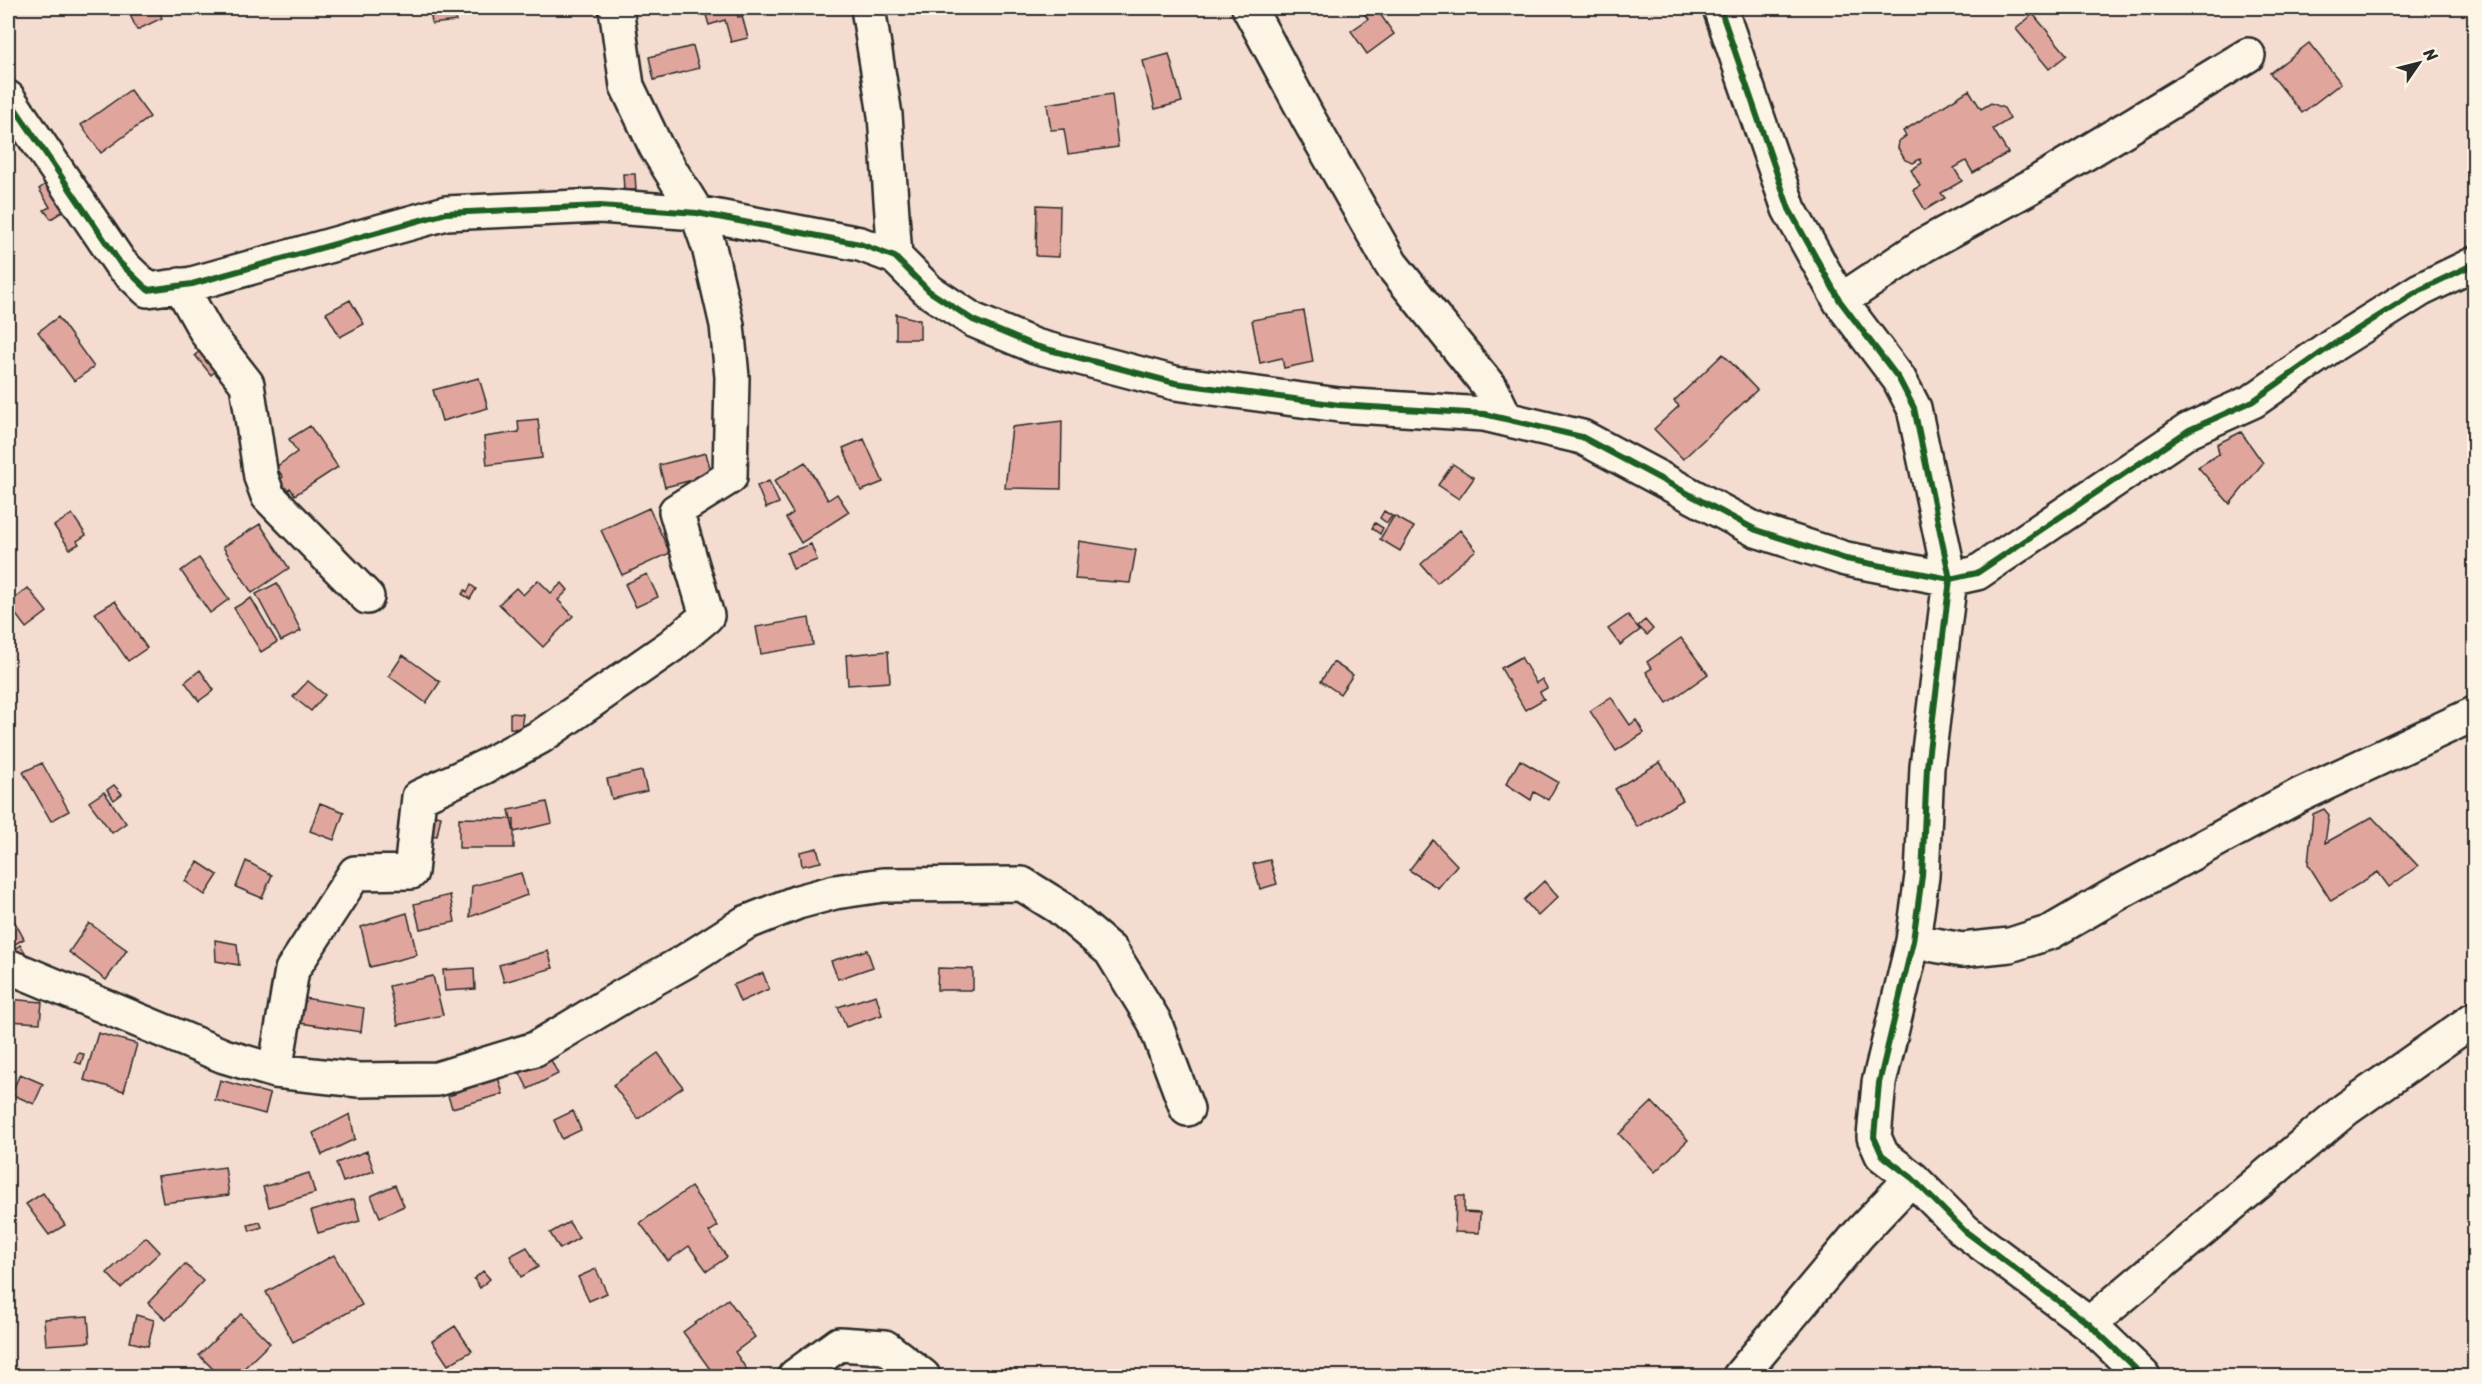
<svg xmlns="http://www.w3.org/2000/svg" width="2482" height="1384" font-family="Sriracha,sans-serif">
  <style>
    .building { fill: #e0a69e; stroke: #2b2b2b; stroke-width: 1.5 }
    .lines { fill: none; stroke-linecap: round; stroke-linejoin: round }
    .minor-casing { stroke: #2b2b2b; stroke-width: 38 }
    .minor { stroke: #fcf5e5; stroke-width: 33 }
    .cycleway-casing { stroke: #fcf5e5; stroke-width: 10 }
    .cycleway { stroke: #1b5e20; stroke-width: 6 }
  </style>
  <rect width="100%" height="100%" fill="#f4ddd0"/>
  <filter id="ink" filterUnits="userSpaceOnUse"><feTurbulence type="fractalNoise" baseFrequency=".0167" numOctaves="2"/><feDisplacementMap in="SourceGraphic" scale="12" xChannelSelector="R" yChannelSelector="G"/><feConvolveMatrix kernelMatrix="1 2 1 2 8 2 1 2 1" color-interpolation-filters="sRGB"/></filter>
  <g filter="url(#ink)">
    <!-- building -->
    <path class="building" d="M127 8H157L162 18 137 30Z
      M169 8H185L172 14Z
      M430 8H454L456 21 432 24Z
      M667 8H690L668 13Z
      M704 8H736L738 17 742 16 748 38 731 42 725 20 709 25Z
      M1370 8H1376L1394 34 1367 54 1351 31 1368 19 1363 12Z
      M2033 14 2067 55 2049 69 2016 29Z
      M2309 43 2341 83 2302 113 2270 73Z
      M693 46 699 68 654 80 649 57Z
      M1169 54 1182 102 1155 109 1143 61Z
      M130 90 150 117 101 153 81 125Z
      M1969 90 1981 109 1991 103 2004 108 2010 119 1993 129 2008 153 1973 173 1966 161 1954 168 1962 181 1941 193 1945 198 1925 210 1913 190 1920 186 1911 170 1922 163 1920 159 1913 163 1905 160 1898 148 1899 141 1906 136 1903 131Z
      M1112 94 1118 147 1068 154 1064 129 1051 130 1047 104Z
      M623 174H635L636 190H624Z
      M47 183 65 210 51 219 44 210 50 207 39 189Z
      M1037 205 1060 206 1059 257 1036 256Z
      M350 300 364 324 340 337 326 313Z
      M1304 311 1313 362 1284 368 1282 358 1260 363 1252 320Z
      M896 314 920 320V339H896Z
      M58 317 94 367 74 381 38 332Z
      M207 345 223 365 211 375 195 355Z
      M1723 354 1757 390 1683 459 1654 429 1679 406 1674 401Z
      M479 378 488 408 442 421 433 390Z
      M538 419 542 458 487 465 484 437 519 432 518 421Z
      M1062 421 1061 489 1005 488 1012 427Z
      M310 426 338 467 295 495 290 488 280 494 274 483 283 477 276 467 297 452 289 439Z
      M2241 432 2263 463 2230 504 2198 467 2219 454 2217 444Z
      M864 439 883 482 861 491 843 448Z
      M706 453 712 475 665 487 659 465Z
      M805 462 828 500 837 494 849 512 801 543 786 518 793 513 774 481Z
      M1453 464 1474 478 1459 499 1438 485Z
      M769 481 779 503 766 508 757 486Z
      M649 508 670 553 622 575 601 530Z
      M1384 511 1392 516 1387 523 1380 518Z
      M72 514 86 535 77 541 79 544 70 549 54 526Z
      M1394 516 1414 527 1400 551 1380 539Z
      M1375 523 1383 528 1380 534 1372 528Z
      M260 524 289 568 252 593 223 547Z
      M1460 530 1476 550 1437 583 1421 564Z
      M1079 541 1136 550 1130 583 1075 579Z
      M811 544 817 560 793 569 787 553Z
      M199 558 229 599 210 613 181 571Z
      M647 574 658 597 636 607 625 584Z
      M538 580 551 593 562 583 568 590 558 600 573 616 543 647 499 604 516 588 523 595Z
      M277 583 301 631 281 641 256 594Z
      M471 585 476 589 470 599 462 594 465 590 467 592Z
      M28 588 47 612 26 628 8 604Z
      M251 598 277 642 261 652 234 608Z
      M115 601 147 648 128 661 95 613Z
      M1628 615 1640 630 1620 645 1608 629Z
      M809 618 813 645 761 654 756 627Z
      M1645 620 1653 629 1647 635 1638 626Z
      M1681 638 1708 674 1667 703 1646 672 1652 668 1647 662Z
      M888 651 890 682 848 685 846 655Z
      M403 655 440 682 426 703 389 676Z
      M1521 657 1536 683 1542 679 1547 688 1540 692 1544 699 1525 710 1501 668Z
      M1333 662 1353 675 1340 694 1321 681Z
      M200 670 214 690 199 701 185 682Z
      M308 681 325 695 311 711 293 697Z
      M1611 697 1630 725 1636 720 1644 733 1616 751 1590 711Z
      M510 713 523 714 521 729 510 728Z
      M1520 760 1558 782 1548 800 1534 792 1531 800 1506 784Z
      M1660 762 1683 800 1637 827 1615 789Z
      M42 763 69 811 51 821 23 772Z
      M642 771 647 791 612 799 607 779Z
      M114 785 122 794 114 800 107 790Z
      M104 792 126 823 112 833 89 802Z
      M547 802 552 823 514 832 509 810Z
      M320 803 344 812 334 840 310 831Z
      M2324 809 2329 815 2325 843 2372 817 2418 866 2389 887 2378 872 2331 901 2308 864 2313 814Z
      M2324 809 2329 815 2325 843 2372 817 2418 866 2389 887 2378 872 2331 901 2308 864 2313 814Z
      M425 813 441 816 437 836 422 834Z
      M459 818 514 819V848H459Z
      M1433 840 1457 865 1438 888 1409 870Z
      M817 848 821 862 802 866 800 852Z
      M1270 860 1277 884 1260 889 1253 864Z
      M246 861 272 875 262 898 236 887Z
      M198 862 218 875 205 895 185 881Z
      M521 873 527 895 470 917 472 886Z
      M1544 881 1558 897 1538 916 1524 900Z
      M450 895 455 922 420 929 414 904Z
      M8 909 24 939 8 948Z
      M407 913 417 955 370 967 361 927Z
      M89 923 127 950 106 980 69 952Z
      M215 940 237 944 239 965 216 961Z
      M20 945 25 952 18 957 13 950Z
      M867 950 873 967 838 979 831 961Z
      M548 951 553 968 504 982 499 965Z
      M474 968 475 989 445 991 443 970Z
      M938 968 973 969V990H937Z
      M763 973 769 989 740 1002 733 985Z
      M433 976 443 1015 398 1025 389 986Z
      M876 995 882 1015 846 1027 838 1007Z
      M304 998 364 1008 361 1032 300 1023Z
      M8 999 42 1002 40 1023 8 1021Z
      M98 1033 137 1044 124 1091 84 1080Z
      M78 1053 84 1054 81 1064 75 1062Z
      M658 1053 683 1087 638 1119 613 1085Z
      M550 1058 558 1074 528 1089 520 1073Z
      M20 1074 43 1084 34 1104 11 1094Z
      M497 1074 503 1094 452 1108 448 1096 455 1094 453 1087Z
      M220 1080 270 1094 265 1114 215 1100Z
      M1652 1102 1688 1140 1655 1172 1619 1134Z
      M573 1111 581 1130 562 1139 554 1120Z
      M350 1114 355 1139 322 1155 313 1133Z
      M367 1151 374 1171 343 1182 336 1163Z
      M225 1167 229 1195 163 1203 158 1176Z
      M309 1173 315 1193 269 1207 263 1187Z
      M395 1185 404 1206 380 1217 371 1196Z
      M691 1187 718 1226 709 1232 727 1257 707 1271 689 1246 668 1261 640 1223Z
      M43 1193 65 1225 49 1235 26 1204Z
      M1456 1196H1464V1212L1480 1213 1479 1233 1455 1232Z
      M354 1199 360 1221 318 1233 311 1211Z
      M260 1222 262 1227 250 1231 248 1225Z
      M569 1222 579 1238 560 1249 550 1233Z
      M146 1237 160 1252 121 1288 107 1273Z
      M527 1247 538 1267 521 1277 510 1256Z
      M334 1255 362 1305 293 1342 266 1292Z
      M185 1264 203 1281 166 1320 148 1303Z
      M596 1269 607 1293 589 1301 578 1277Z
      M483 1271 490 1279 480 1288 474 1279Z
      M728 1299 755 1337 735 1352 747 1370 737 1376H715L683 1332Z
      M241 1314 270 1343 236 1376H220L199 1355Z
      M136 1315 154 1320 148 1346 130 1342Z
      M88 1316 90 1342 46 1345 44 1319Z
      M455 1326 472 1351 448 1365 432 1341Z
      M653 1368 659 1376H639Z"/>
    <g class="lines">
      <defs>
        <path id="minor" d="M868 8 885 115 895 257
          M1249 8 1308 118 1391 264 1492 390 1506 419
          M1720 8 1789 209 1840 301 1899 379 1914 408 1950 579 1927 767 1922 876 1913 941 1879 1083 1874 1137 1882 1155 1912 1178 1965 1231 2089 1324 2143 1376
          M8 98 120 263 148 290 192 284 446 213 600 206 697 213 860 244 895 257 929 291 973 320 1035 346 1175 383 1339 405 1484 414 1582 437 1756 530 1846 559 1950 579 1977 573 2189 430 2253 401 2334 344 2420 290 2474 264
          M180 285 207 333 247 384 261 477 268 496 367 597
          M1840 301 1924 245 2030 187 2248 55
          M1913 941 1962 950 2010 945 2051 932 2118 893 2300 795 2474 714
          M8 966 224 1056 275 1071 359 1080 437 1079 535 1049 623 996 684 962 745 923 798 902 835 892 883 885 1022 884 1059 907 1111 951 1154 1021 1187 1109
          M275 1071 292 970 355 873 411 872 419 797 484 767 540 737 671 646 707 616 676 511 730 477 732 377 727 325 709 247 697 213 656 147 627 86 616 8
          M2089 1324 2346 1109 2474 1019
          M795 1376 839 1344 885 1347 923 1376
          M1740 1376 1858 1235 1912 1178"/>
      </defs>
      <!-- minor casing -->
      <use href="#minor" class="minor-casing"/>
      <!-- minor -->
      <use href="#minor" class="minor"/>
      <defs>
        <path id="cycleway" d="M1720 8 1789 209 1840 301 1899 379 1914 408 1950 579 1927 767 1922 876 1913 941 1879 1083 1874 1137 1882 1155 1912 1178 1965 1231 2089 1324 2143 1376
          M8 98 120 263 148 290 192 284 446 213 600 206 697 213 860 244 895 257 929 291 973 320 1035 346 1175 383 1339 405 1484 414 1582 437 1756 530 1846 559 1950 579 1977 573 2189 430 2253 401 2334 344 2420 290 2474 264"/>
      </defs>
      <!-- cycleway casing -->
      <use href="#cycleway" class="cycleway-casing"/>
      <!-- cycleway -->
      <use href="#cycleway" class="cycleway"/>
    </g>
  </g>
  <!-- margin -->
  <rect width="2482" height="1384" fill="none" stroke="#fcf5e5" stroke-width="30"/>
  <rect x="15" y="15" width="2452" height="1354" fill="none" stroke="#2b2b2b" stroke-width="2" filter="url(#ink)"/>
  <!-- north arrow -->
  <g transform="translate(2419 63) rotate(55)" stroke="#fcf5e5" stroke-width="4.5" paint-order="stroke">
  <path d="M0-4.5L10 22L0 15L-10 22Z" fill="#2b2b2b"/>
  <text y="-9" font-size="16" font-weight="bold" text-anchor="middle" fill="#2b2b2b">N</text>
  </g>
</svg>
